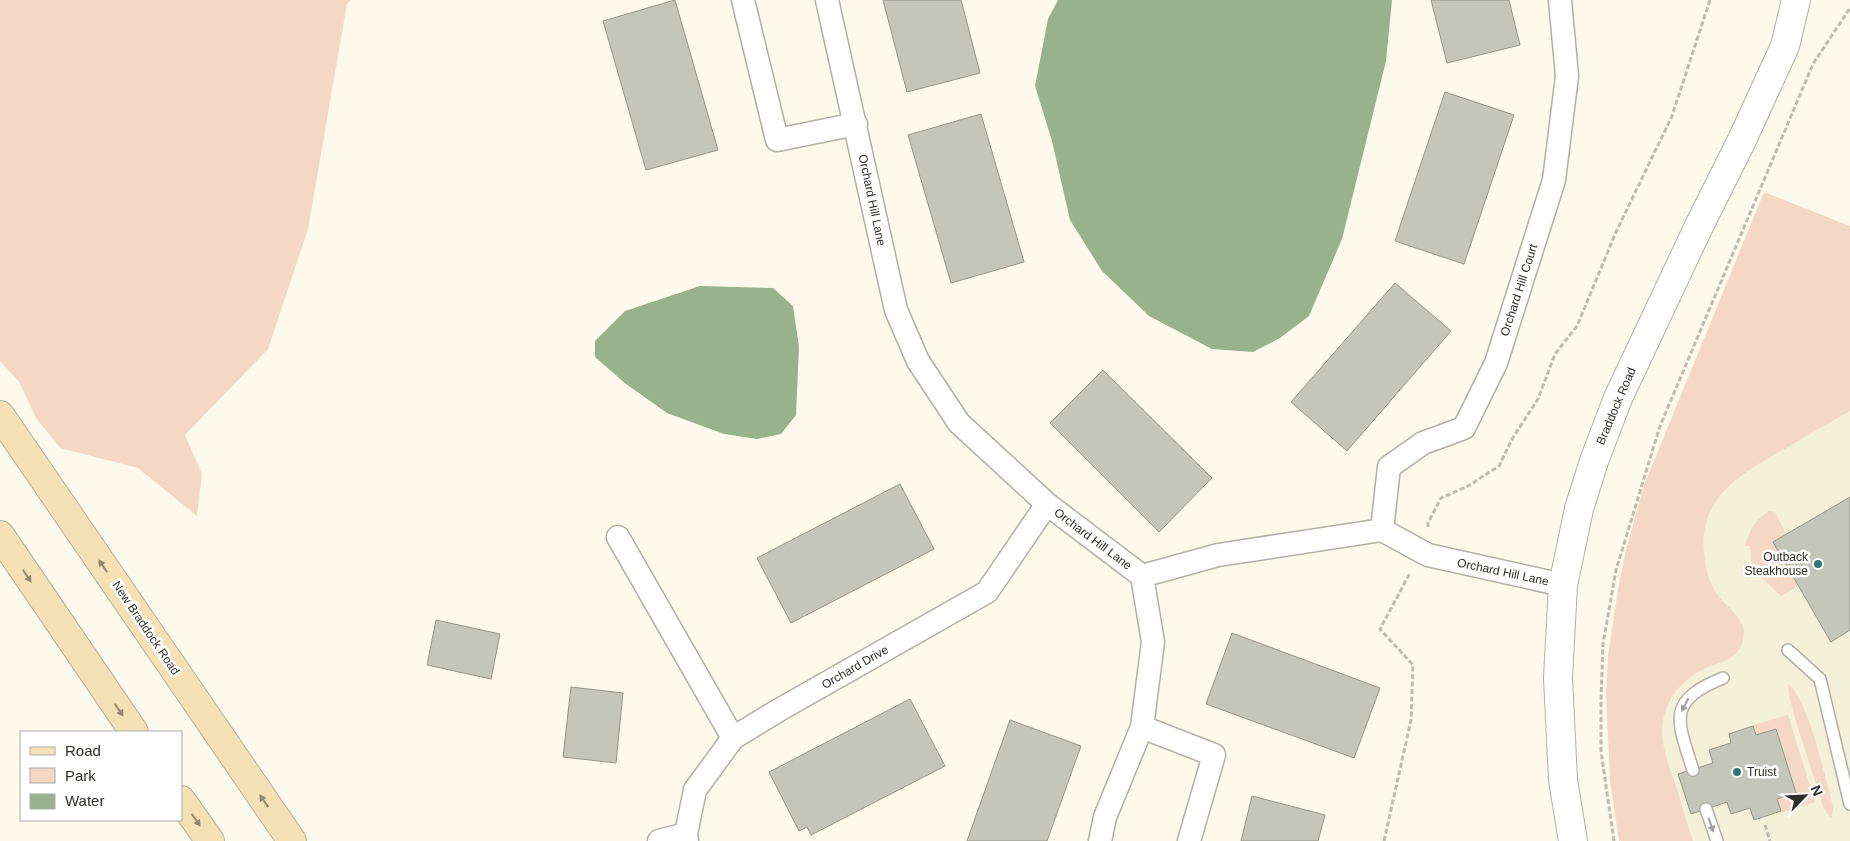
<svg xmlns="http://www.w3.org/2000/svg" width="1850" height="841" font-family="Helvetica,sans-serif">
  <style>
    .built { fill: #f4f0da }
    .green { fill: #f4d8c5 }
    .water { fill: #97b28d }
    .building { fill: #c3c6b9; stroke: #939689 }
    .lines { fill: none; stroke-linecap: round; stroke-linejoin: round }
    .service-casing { stroke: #b3b0a3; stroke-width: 14 }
    .minor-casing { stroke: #b3b0a3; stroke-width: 25 }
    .tertiary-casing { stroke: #b3b0a3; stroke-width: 30 }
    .secondary-casing { stroke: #b3b0a3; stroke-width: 30 }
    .path { stroke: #bebcb0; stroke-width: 3; stroke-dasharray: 5 2.5; stroke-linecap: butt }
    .service { stroke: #fff; stroke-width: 11 }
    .minor { stroke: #fff; stroke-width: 22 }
    .tertiary { stroke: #fff; stroke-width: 28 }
    .secondary { stroke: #f6e1b7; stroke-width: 28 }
    .oneway { fill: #928770 }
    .oneway2 { fill: #a1a09e }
    .poi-dot { fill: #2d7779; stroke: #fff; stroke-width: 2 }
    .labels { text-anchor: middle; stroke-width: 5; stroke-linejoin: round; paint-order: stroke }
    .street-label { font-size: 12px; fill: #2e2d28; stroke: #fff }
    .poi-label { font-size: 12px; fill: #2e2d28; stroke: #fff; text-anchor: end }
  </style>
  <rect width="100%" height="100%" fill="#fdfaec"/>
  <!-- built -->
  <path class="built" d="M1850 392V841H1630L1621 604 1719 486Z"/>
  <!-- green -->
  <path class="green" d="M0 0H351L347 4 308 229 268 349 185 435 202 474 197 516 138 468 60 448 36 418 19 382 0 361Z
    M1764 192 1850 226V411C1829 423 1808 435 1788 447 1747 470 1698 495 1704 551 1705 567 1708 581 1717 594 1727 608 1749 620 1743 640 1738 660 1722 661 1706 668 1675 682 1656 713 1664 747 1666 760 1671 772 1675 783 1681 803 1687 822 1693 841H1619L1610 782 1606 694 1608 655 1619 583 1626 550 1644 485Z
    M1769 511 1775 512 1786 534 1773 542 1798 586 1781 596 1757 574 1751 561 1750 546H1745C1749 531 1755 520 1769 511Z
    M1788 684C1807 695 1826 780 1832 803L1833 809 1831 818 1824 809 1796 722 1788 691Z
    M1788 715 1815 802 1781 813 1777 799 1796 792 1776 729 1756 735 1753 725Z"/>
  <!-- water -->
  <path class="water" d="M1058 0H1392L1386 61 1342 239 1309 316 1280 338 1253 352 1212 349 1149 316 1102 271 1070 220 1052 141 1035 86 1048 19Z
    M700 286 773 288 793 306 799 347 796 415 781 434 757 439 724 434 667 413 626 384 595 357V341L625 311Z"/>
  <!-- building -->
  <path class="building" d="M675 0 718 150 646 170 603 21Z
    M883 0H961L980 73 907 92Z
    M1431 0H1509L1520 45 1447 63Z
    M1445 92 1514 115 1464 264 1395 241Z
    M981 114 1024 262 951 283 908 135Z
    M1395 283 1451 331 1347 451 1291 402Z
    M1103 370 1212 478 1159 532 1050 423Z
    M900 484 934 549 791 623 757 558Z
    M1850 497V630L1831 642 1773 542Z
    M436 620 500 634 491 679 427 665Z
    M1232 633 1380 688 1354 758 1206 704Z
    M571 687 623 693 616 763 563 757Z
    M910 699 945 766 811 835 807 827 799 831 769 772Z
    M1010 720 1081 746 1047 841H967Z
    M1753 726 1756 735 1776 729 1796 793 1777 799 1781 811 1754 820 1750 808 1731 814 1727 802 1691 814 1678 774 1713 763 1709 750 1731 743 1729 734Z
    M1252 796 1325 815 1318 841H1241Z"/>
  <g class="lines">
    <defs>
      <path id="service" d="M1788 650 1820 679 1850 804
        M1693 770C1677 720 1666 701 1723 678
        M1706 809 1717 841"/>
      <path id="minor" d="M743 0 777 140 856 124
        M827 0 896 310 918 361 959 423 1047 504 1142 576 1218 555 1382 530 1428 555 1563 585
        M1382 530 1389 467 1423 443 1464 428 1496 363 1554 180 1567 76 1560 0
        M618 537 733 738
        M1142 727 1214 755 1189 841
        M659 841 686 834
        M687 841 686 834 695 790 733 738 779 710 987 592 1047 504
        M1100 841 1105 817 1142 727 1153 642 1142 576"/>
      <path id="tertiary" d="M1573 841 1563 780 1558 678 1563 585 1579 509 1594 461 1618 398 1699 226 1742 140 1785 46 1796 0"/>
      <path id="secondary" d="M0 415 292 841
        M0 535 134 732
        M181 800 210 841"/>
    </defs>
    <!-- service casing -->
    <use href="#service" class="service-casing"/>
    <!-- minor casing -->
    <use href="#minor" class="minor-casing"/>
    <!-- tertiary casing -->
    <use href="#tertiary" class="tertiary-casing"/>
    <!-- secondary casing -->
    <use href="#secondary" class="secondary-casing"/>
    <!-- path -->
    <path class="path" d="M1428 527V523L1441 498 1468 486 1499 466 1512 439 1538 399 1555 354 1577 326 1616 232 1672 116 1710 0
      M1765 825 1770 841
      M1384 841 1411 720 1413 665 1380 629 1410 573
      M1614 841 1601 751V701L1603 644 1616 570 1660 426 1813 64 1850 8"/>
    <!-- service -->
    <use href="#service" class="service"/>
    <!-- minor -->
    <use href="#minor" class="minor"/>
    <!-- tertiary -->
    <use href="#tertiary" class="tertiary"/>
    <!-- secondary -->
    <use href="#secondary" class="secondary"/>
  </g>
  <!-- one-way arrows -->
  <defs><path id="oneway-solid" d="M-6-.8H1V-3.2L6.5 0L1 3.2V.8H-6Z" transform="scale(1.25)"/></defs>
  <g class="oneway">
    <use href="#oneway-solid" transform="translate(103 566) rotate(-124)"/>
    <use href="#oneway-solid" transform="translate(27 576) rotate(56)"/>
    <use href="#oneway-solid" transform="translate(119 710) rotate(56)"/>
    <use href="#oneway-solid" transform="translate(264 801) rotate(-125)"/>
    <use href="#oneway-solid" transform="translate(196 820) rotate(55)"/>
  </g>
  <g class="oneway2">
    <use href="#oneway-solid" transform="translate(1685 705) rotate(117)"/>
    <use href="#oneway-solid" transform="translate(1711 825) rotate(71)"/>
  </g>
  <!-- markers -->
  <g class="poi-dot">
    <circle cx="1818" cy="564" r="5"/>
    <circle cx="1737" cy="772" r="5"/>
  </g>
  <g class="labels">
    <!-- street labels -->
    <g class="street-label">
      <text transform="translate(872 200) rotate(78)" y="4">Orchard Hill Lane</text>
      <text transform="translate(1519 290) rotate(-72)" y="4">Orchard Hill Court</text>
      <text transform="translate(1616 406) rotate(-67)" y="4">Braddock Road</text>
      <text transform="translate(1093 539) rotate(37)" y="4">Orchard Hill Lane</text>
      <text transform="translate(1503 572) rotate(12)" y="4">Orchard Hill Lane</text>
      <text transform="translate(146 628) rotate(56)" y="4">New Braddock Road</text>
      <text transform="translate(855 667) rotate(-30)" y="4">Orchard Drive</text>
    </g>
    <!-- poi labels -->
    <g class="poi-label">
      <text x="1808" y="561">Outback<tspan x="1808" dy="14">Steakhouse</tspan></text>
      <text x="1747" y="776" text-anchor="start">Truist</text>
    </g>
  </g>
  <!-- legend -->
  <rect x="20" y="731" width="162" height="90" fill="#ffffff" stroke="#ababa9"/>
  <rect x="30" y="747" width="25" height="8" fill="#f6e1b7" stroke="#ababa9"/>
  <text x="65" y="756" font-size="15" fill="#2e2d28">Road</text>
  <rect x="30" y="768" width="25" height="15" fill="#f4d8c5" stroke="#ababa9"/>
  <text x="65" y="781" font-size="15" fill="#2e2d28">Park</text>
  <rect x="30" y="794" width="25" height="15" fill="#97b28d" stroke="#ababa9"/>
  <text x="65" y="806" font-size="15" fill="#2e2d28">Water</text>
  <!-- north arrow -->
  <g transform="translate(1805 796) rotate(66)" stroke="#ffffff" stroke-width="4" paint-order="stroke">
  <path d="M0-4L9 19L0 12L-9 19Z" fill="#2e2d28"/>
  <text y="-8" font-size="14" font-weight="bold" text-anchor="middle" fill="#2e2d28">N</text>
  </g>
</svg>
